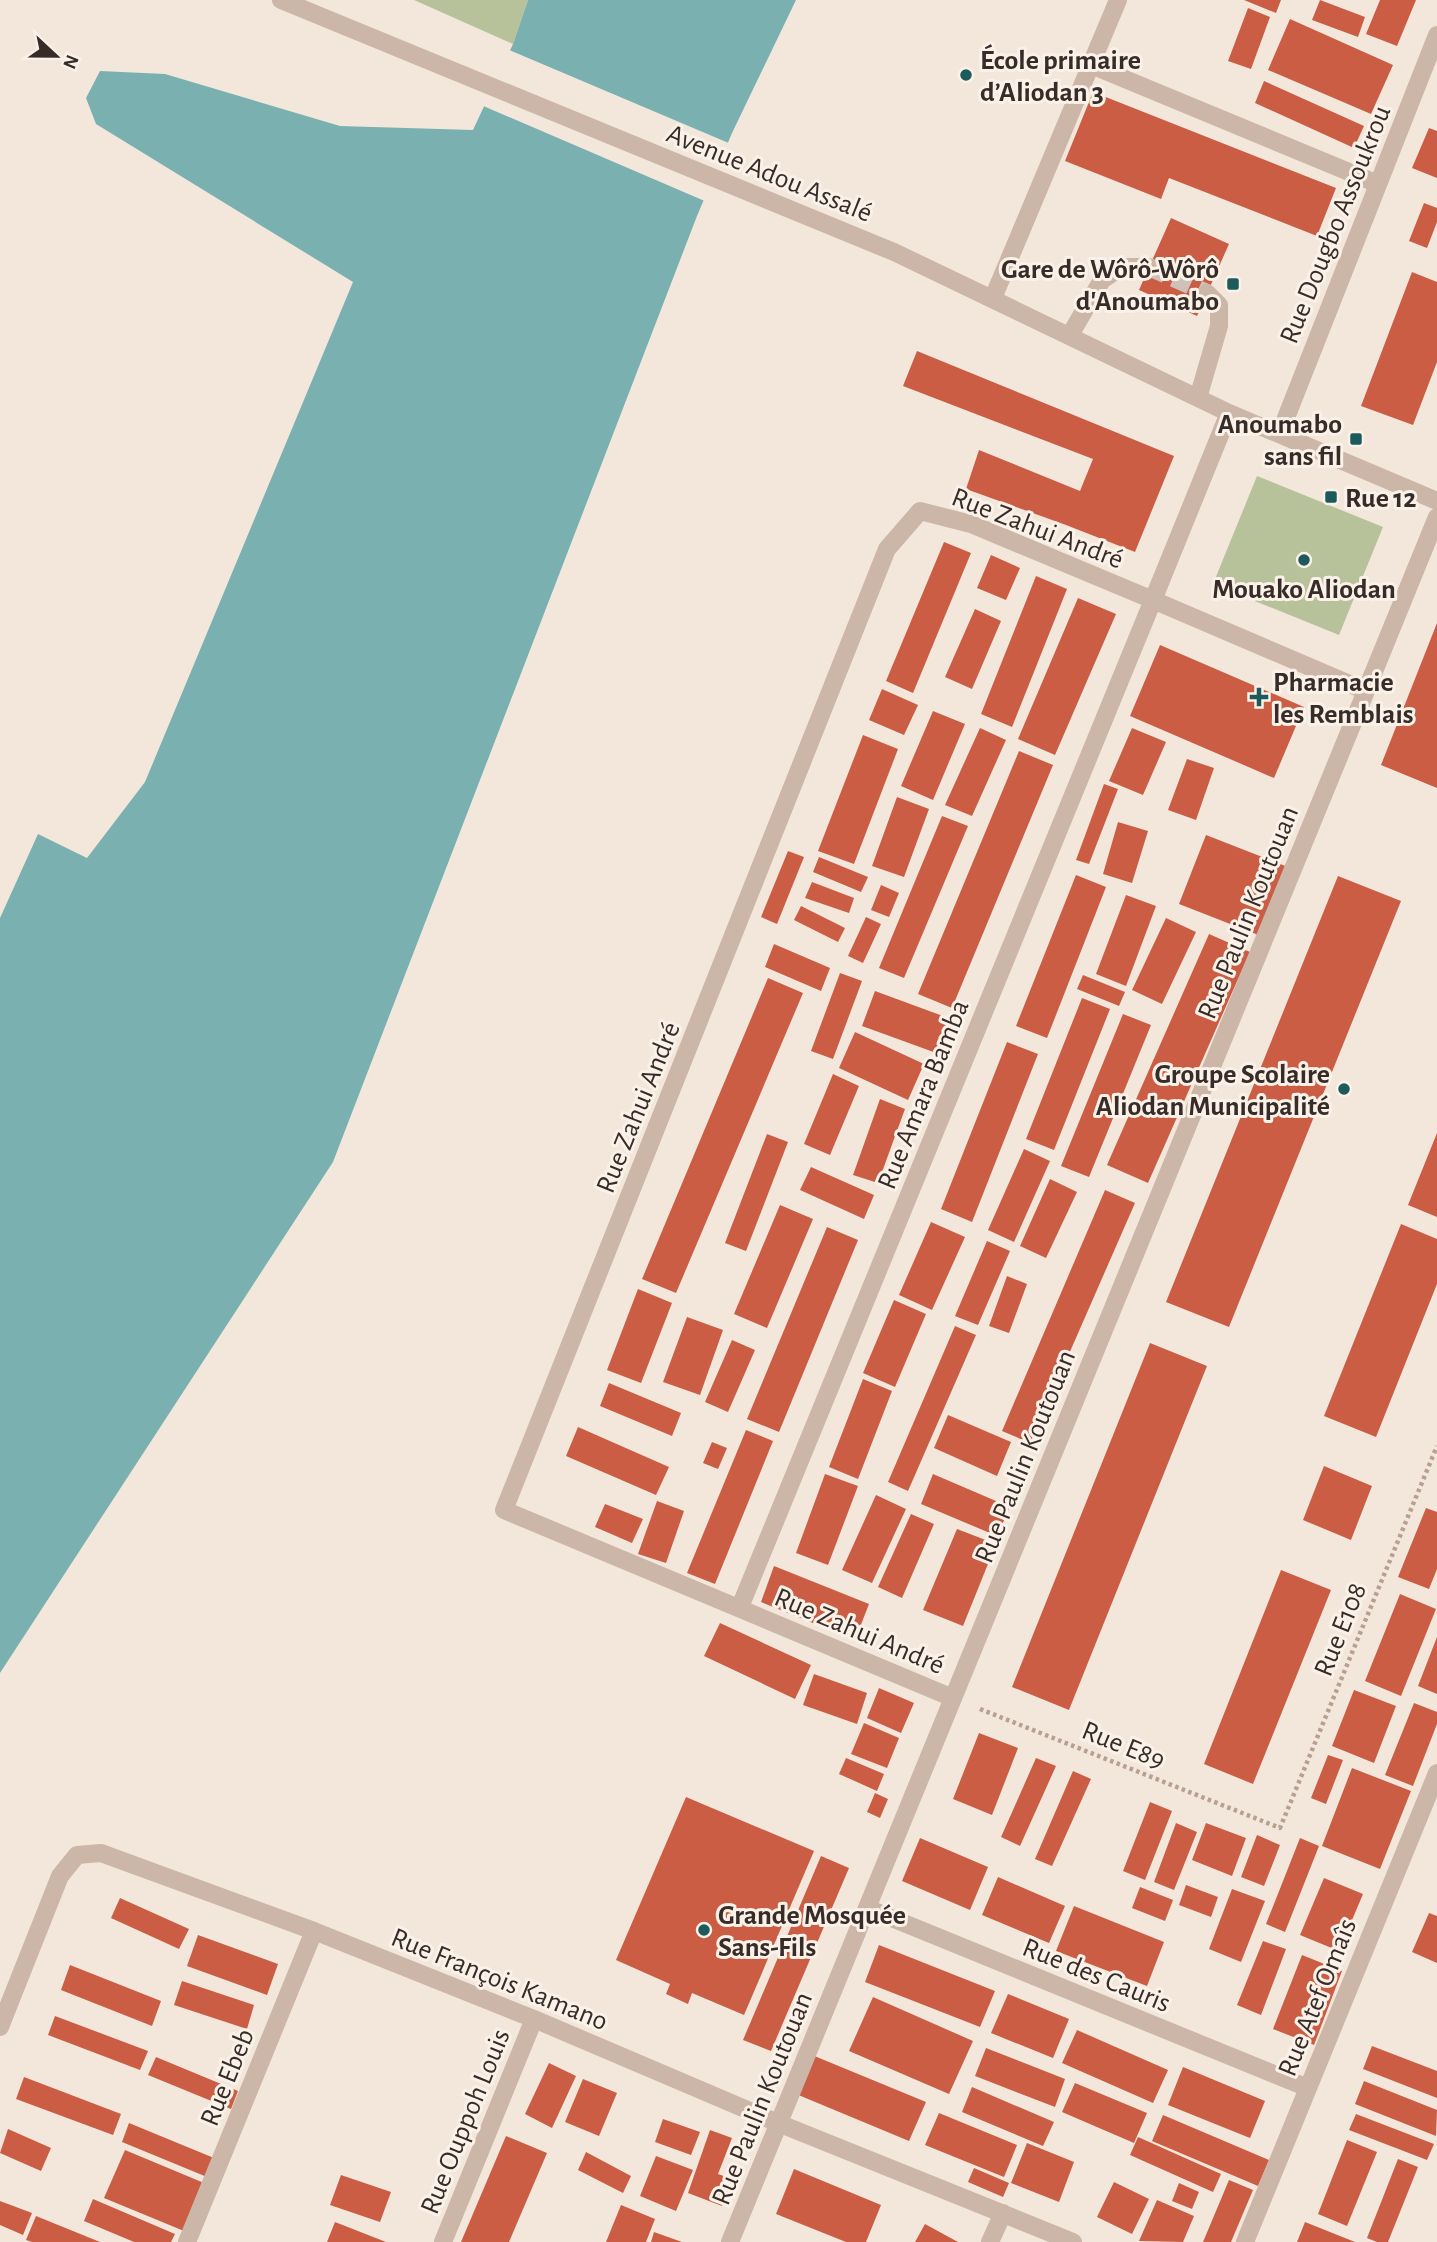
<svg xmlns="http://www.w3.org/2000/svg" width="1437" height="2242" font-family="'Alegreya Sans',sans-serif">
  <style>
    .green { fill: #b7c29b }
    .water { fill: #7ab1b0 }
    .pier { fill: #f3e7dc }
    .building { fill: #ca5d43 }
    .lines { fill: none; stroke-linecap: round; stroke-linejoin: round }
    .minor-tunnel { stroke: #cec2b8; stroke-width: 18; stroke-dasharray: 18 9; stroke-linecap: butt }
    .path { stroke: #b7a091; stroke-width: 4.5; stroke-dasharray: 3.5 3.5; stroke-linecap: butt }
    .minor { stroke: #cbb6a7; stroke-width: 18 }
    .poi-dot { fill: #1c5a5b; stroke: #faf1e8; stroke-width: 2.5 }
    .labels { text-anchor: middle; stroke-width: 6; stroke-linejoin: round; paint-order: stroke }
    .poi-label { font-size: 28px; font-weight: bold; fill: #382c28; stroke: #faf1e8; text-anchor: start }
    .street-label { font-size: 28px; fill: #382c28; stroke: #faf1e8 }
  </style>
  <rect width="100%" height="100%" fill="#f3e7dc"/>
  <!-- green -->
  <path class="green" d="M414 0H528L513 44Z
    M1257 476 1383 527 1339 635 1213 584Z"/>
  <!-- water -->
  <path class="water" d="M528 0H796L732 133 697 216 333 1162 0 1673V918L38 834 87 858 145 782 353 282 96 124 86 98 100 71 165 74 340 126 473 130 513 44Z"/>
  <!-- pier -->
  <path class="pier" d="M507 49 731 144 707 202 481 105Z"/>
  <!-- building -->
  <path class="building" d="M1244 0H1281L1276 13Z
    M1320 0 1365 17 1358 37 1312 20Z
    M1380 0H1416L1397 46 1366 34Z
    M1248 8 1270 17 1251 69 1228 61Z
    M1290 19 1393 65 1371 114 1268 70Z
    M1264 81 1364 126 1354 148 1255 103Z
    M1093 92 1336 188 1317 236 1169 178 1161 199 1065 161Z
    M1429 128 1437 131V178L1412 168Z
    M1424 203 1437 208V222L1427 248 1409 241Z
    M1171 218 1229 244 1197 316 1139 290Z
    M1412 272 1437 282V362L1413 425 1361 406Z
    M917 351 1174 456 1135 552 1066 525 966 489 979 450 1080 491 1093 459 903 386Z
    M944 542 971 553 913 693 886 681Z
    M991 555 1020 568 1006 600 977 588Z
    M1036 576 1067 589 1012 727 981 714Z
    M1078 598 1116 614 1055 755 1018 739Z
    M975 609 1001 621 972 689 945 677Z
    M1437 623V788L1381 765Z
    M1160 645 1304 707 1274 778 1130 716Z
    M882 689 918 705 904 735 869 720Z
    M933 711 965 724 933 800 901 786Z
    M980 728 1006 740 972 816 945 805Z
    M1132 728 1166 742 1143 795 1109 781Z
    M863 735 898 749 854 864 818 851Z
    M1019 751 1053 765 952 1008 918 994Z
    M1187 759 1214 768 1196 820 1168 810Z
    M1104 784 1118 789 1089 864 1076 860Z
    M897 797 929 809 904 877 872 866Z
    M942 816 968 826 904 978 879 968Z
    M1118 822 1148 831 1132 883 1103 874Z
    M1206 835 1288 867 1261 936 1179 904Z
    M788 851 804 857 777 924 761 917Z
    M819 857 868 877 861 892 813 872Z
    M1076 875 1106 887 1047 1038 1016 1026Z
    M1338 876 1401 901 1229 1327 1166 1302Z
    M812 882 854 898 849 913 805 898Z
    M881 885 899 893 889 917 871 910Z
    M1126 895 1156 906 1126 986 1096 974Z
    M801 906 845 928 838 942 794 920Z
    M866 917 881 924 863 963 848 956Z
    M1166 918 1196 932 1162 1004 1132 990Z
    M1209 934 1250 952 1148 1183 1107 1165Z
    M774 944 830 968 821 991 765 967Z
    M840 973 862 981 833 1059 811 1051Z
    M1083 975 1125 992 1119 1006 1077 989Z
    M768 978 803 993 676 1293 642 1279Z
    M875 991 951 1019 939 1054 862 1026Z
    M1082 998 1110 1009 1054 1150 1026 1139Z
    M1123 1014 1151 1025 1089 1177 1061 1166Z
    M855 1032 924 1064 908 1100 839 1068Z
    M1007 1042 1038 1054 972 1222 941 1209Z
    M833 1074 859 1086 830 1155 804 1144Z
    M880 1099 905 1109 878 1183 853 1175Z
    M1437 1133V1217L1408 1205Z
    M767 1134 788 1142 746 1251 725 1243Z
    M1024 1149 1050 1161 1014 1242 988 1230Z
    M811 1167 874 1195 864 1219 800 1190Z
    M1050 1179 1077 1192 1046 1258 1020 1246Z
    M1105 1190 1135 1203 1030 1443 1002 1431Z
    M780 1205 813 1219 767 1328 734 1314Z
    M931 1222 965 1237 932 1310 899 1295Z
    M1401 1224 1437 1239V1284L1376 1437 1324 1416Z
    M827 1227 858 1240 779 1432 747 1419Z
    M987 1241 1010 1251 978 1325 955 1316Z
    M1007 1276 1027 1284 1009 1333 989 1326Z
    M638 1289 672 1303 641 1383 607 1370Z
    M894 1300 926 1314 895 1387 863 1373Z
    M687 1317 723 1330 700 1395 663 1382Z
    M955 1326 976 1335 908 1491 888 1482Z
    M732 1340 755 1350 728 1412 705 1402Z
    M1150 1343 1207 1366 1069 1710 1012 1687Z
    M863 1379 892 1391 858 1479 829 1467Z
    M609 1383 681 1413 672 1436 600 1406Z
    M948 1415 1011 1442 997 1476 934 1448Z
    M578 1427 669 1467 656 1495 566 1456Z
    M746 1430 773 1441 715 1584 687 1573Z
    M712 1442 727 1448 718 1469 703 1463Z
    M1324 1466 1372 1486 1351 1540 1303 1520Z
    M825 1474 858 1486 828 1565 796 1553Z
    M933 1474 1010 1507 997 1536 921 1504Z
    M876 1495 906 1509 872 1583 842 1570Z
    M657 1501 684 1511 666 1563 638 1554Z
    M605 1504 643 1519 632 1543 595 1527Z
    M1426 1508 1437 1512V1569L1429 1589 1398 1577Z
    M911 1514 934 1524 902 1598 878 1587Z
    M957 1529 996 1544 963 1626 923 1610Z
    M774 1566 869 1604 855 1640 761 1602Z
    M1281 1570 1331 1590 1253 1784 1204 1764Z
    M1400 1594 1436 1609 1401 1696 1365 1681Z
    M720 1623 811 1665 795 1699 704 1656Z
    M1437 1637V1694L1418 1686Z
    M814 1674 867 1693 857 1724 803 1705Z
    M879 1688 914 1703 901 1733 867 1718Z
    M1354 1690 1396 1706 1374 1763 1332 1746Z
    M1414 1703 1437 1712V1724L1413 1786 1385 1775Z
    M864 1723 899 1738 887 1768 851 1754Z
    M979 1733 1018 1748 992 1815 953 1799Z
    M1328 1755 1343 1760 1326 1804 1311 1798Z
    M846 1758 884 1774 877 1791 839 1774Z
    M1036 1758 1056 1766 1020 1846 1001 1837Z
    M1352 1768 1411 1791 1380 1869 1322 1846Z
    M1073 1771 1091 1779 1052 1866 1035 1859Z
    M875 1793 888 1799 880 1818 867 1812Z
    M686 1797 814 1851 744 2015 692 1993 688 2004 666 1994 670 1984 616 1960Z
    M1150 1802 1172 1811 1145 1880 1123 1871Z
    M1176 1823 1197 1832 1174 1890 1154 1882Z
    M1206 1823 1246 1838 1232 1876 1192 1860Z
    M1257 1835 1280 1845 1264 1886 1241 1877Z
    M920 1838 988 1867 970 1910 902 1881Z
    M1300 1838 1319 1846 1285 1932 1266 1924Z
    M821 1856 849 1868 771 2051 743 2040Z
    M998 1877 1065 1906 1049 1943 982 1915Z
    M1324 1878 1363 1894 1339 1951 1300 1935Z
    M1186 1885 1218 1897 1211 1917 1179 1905Z
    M1140 1887 1173 1900 1165 1921 1132 1908Z
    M1232 1889 1265 1901 1241 1962 1209 1949Z
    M120 1898 189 1929 179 1949 111 1918Z
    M1074 1906 1164 1942 1147 1986 1056 1951Z
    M1429 1913 1437 1916V1963L1412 1952Z
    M198 1935 278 1964 267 1995 187 1966Z
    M1263 1941 1286 1949 1261 2015 1237 2005Z
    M879 1945 995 1991 980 2027 865 1982Z
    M1302 1955 1342 1971 1314 2045 1273 2029Z
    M70 1965 161 2001 152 2026 61 1990Z
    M182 1981 254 2005 247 2029 174 2005Z
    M1008 1994 1069 2019 1053 2058 991 2033Z
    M873 1997 973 2041 949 2094 849 2051Z
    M55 2016 148 2051 140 2070 48 2035Z
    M1077 2030 1168 2070 1153 2103 1062 2063Z
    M1372 2046 1437 2071V2098L1363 2069Z
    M986 2048 1065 2079 1055 2107 975 2076Z
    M812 2055 926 2102 909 2141 796 2094Z
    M156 2057 238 2091 231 2109 148 2075Z
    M549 2063 576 2076 552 2128 525 2114Z
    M1183 2067 1265 2101 1250 2138 1168 2105Z
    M24 2077 121 2114 113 2135 16 2099Z
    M583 2079 617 2093 599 2136 565 2122Z
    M1364 2081 1437 2110 1436 2136 1355 2104Z
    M1075 2083 1147 2113 1134 2143 1062 2112Z
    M972 2087 1054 2122 1043 2146 962 2112Z
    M939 2113 1017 2145 1004 2177 925 2145Z
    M1356 2114 1434 2144 1427 2160 1349 2130Z
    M1163 2115 1269 2160 1258 2186 1152 2141Z
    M663 2119 700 2132 691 2155 655 2142Z
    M129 2123 214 2158 207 2177 122 2142Z
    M8 2129 51 2148 41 2171 0 2153Z
    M710 2130 732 2138 718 2174 732 2179 722 2206 688 2193Z
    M506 2136 547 2153 509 2242H461Z
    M1138 2137 1221 2174 1213 2192 1130 2155Z
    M1347 2140 1377 2152 1347 2226 1318 2214Z
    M1027 2143 1074 2162 1059 2202 1011 2183Z
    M125 2150 204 2183 184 2231 104 2198Z
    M586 2152 631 2176 623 2193 578 2170Z
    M656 2156 693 2170 676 2211 640 2196Z
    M1398 2159 1418 2167 1388 2242H1377L1367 2238Z
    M974 2168 1009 2183 1003 2197 968 2182Z
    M794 2169 881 2205 866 2242H846L776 2214Z
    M341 2175 391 2192 380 2222 330 2205Z
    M1229 2180 1253 2190 1231 2242H1203Z
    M1114 2182 1149 2199 1132 2234 1097 2217Z
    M1179 2183 1199 2192 1192 2209 1172 2201Z
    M93 2199 175 2234 171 2242H134L84 2221Z
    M1157 2200 1194 2216 1183 2242 1139 2241Z
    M0 2201 32 2213 23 2235 0 2225Z
    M621 2205 655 2219 646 2242H606Z
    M36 2216 100 2242H32L26 2240Z
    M335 2222 386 2242H327Z
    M1305 2222 1355 2242H1297Z
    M925 2224 958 2242H915Z
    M654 2232 682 2242H651Z"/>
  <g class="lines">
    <!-- minor-tunnel -->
    <path class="minor-tunnel" d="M1149 267 1207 293"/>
    <!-- path -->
    <path class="path" d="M980 1709 1280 1828 1437 1446"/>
    <!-- minor -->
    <path class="minor" d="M281 0 894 252 1229 413 1437 501
      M1091 65 1378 184
      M993 298 1118 0
      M1070 335 1102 280 1122 267H1149
      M1198 398 1219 326V305L1207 293
      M1229 413 1153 600 1366 691 1437 517
      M1280 433 1437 35
      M740 1607 1153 600 971 524 920 511 887 549 504 1510 953 1698
      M867 1908 1308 2088
      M0 2027 60 1876 77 1855 101 1853 314 1931 534 2019 778 2123 1073 2242
      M187 2242 314 1931
      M443 2242 534 2019
      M730 2242 1366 691
      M990 2242 1003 2213
      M1245 2242 1437 1773"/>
  </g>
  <!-- markers -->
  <g class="poi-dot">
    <circle cx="966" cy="75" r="7"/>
    <rect x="1226" y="277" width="14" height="14" rx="3.5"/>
    <rect x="1349" y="432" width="14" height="14" rx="3.5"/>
    <rect x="1324" y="490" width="14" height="14" rx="3.5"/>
    <circle cx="1304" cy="560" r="7"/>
    <path d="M1255.5 686.5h7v7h7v7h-7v7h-7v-7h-7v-7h7z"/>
    <circle cx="1344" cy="1089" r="7"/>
    <circle cx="704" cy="1930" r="7"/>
  </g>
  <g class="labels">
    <!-- poi labels -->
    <g class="poi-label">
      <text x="980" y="69">École primaire<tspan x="980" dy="32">d’Aliodan 3</tspan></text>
      <text x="1219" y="278" text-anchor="end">Gare de Wôrô-Wôrô<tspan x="1219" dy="32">d'Anoumabo</tspan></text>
      <text x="1342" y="433" text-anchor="end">Anoumabo<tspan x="1342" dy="32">sans fil</tspan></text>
      <text x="1345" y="507">Rue 12</text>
      <text x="1304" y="598" text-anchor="middle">Mouako Aliodan</text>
      <text x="1273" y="691">Pharmacie<tspan x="1273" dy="32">les Remblais</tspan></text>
      <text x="1330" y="1083" text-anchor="end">Groupe Scolaire<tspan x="1330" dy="32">Aliodan Municipalité</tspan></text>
      <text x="718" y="1924">Grande Mosquée<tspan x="718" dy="32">Sans-Fils</tspan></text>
    </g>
    <!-- street labels -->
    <g class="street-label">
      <text transform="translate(770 172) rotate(22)" y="10">Avenue Adou Assalé</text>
      <text transform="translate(1334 224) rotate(-68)" y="10">Rue Dougbo Assoukrou</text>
      <text transform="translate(1038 527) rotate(21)" y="10">Rue Zahui André</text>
      <text transform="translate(1247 912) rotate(-68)" y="10">Rue Paulin Koutouan</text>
      <text transform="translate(922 1094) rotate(-68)" y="10">Rue Amara Bamba</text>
      <text transform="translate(637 1107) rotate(-68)" y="10">Rue Zahui André</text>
      <text transform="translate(1024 1456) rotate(-68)" y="10">Rue Paulin Koutouan</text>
      <text transform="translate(1339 1629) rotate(-68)" y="10">Rue E108</text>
      <text transform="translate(860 1630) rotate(23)" y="10">Rue Zahui André</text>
      <text transform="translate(1124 1744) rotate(22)" y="10">Rue E89</text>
      <text transform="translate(1097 1974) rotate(22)" y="10">Rue des Cauris</text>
      <text transform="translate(500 1978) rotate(22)" y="10">Rue François Kamano</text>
      <text transform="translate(1316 1997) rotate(-68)" y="10">Rue Atef Omaîs</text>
      <text transform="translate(226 2077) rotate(-68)" y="10">Rue Ebeb</text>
      <text transform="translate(761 2098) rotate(-68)" y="10">Rue Paulin Koutouan</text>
      <text transform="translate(464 2121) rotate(-68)" y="10">Rue Ouppoh Louis</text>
    </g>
  </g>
  <!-- north arrow -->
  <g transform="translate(56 56) rotate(112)" stroke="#faf1e8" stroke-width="5" paint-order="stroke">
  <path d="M0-5L12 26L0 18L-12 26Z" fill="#382c28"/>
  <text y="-10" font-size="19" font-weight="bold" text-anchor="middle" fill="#382c28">N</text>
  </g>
</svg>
